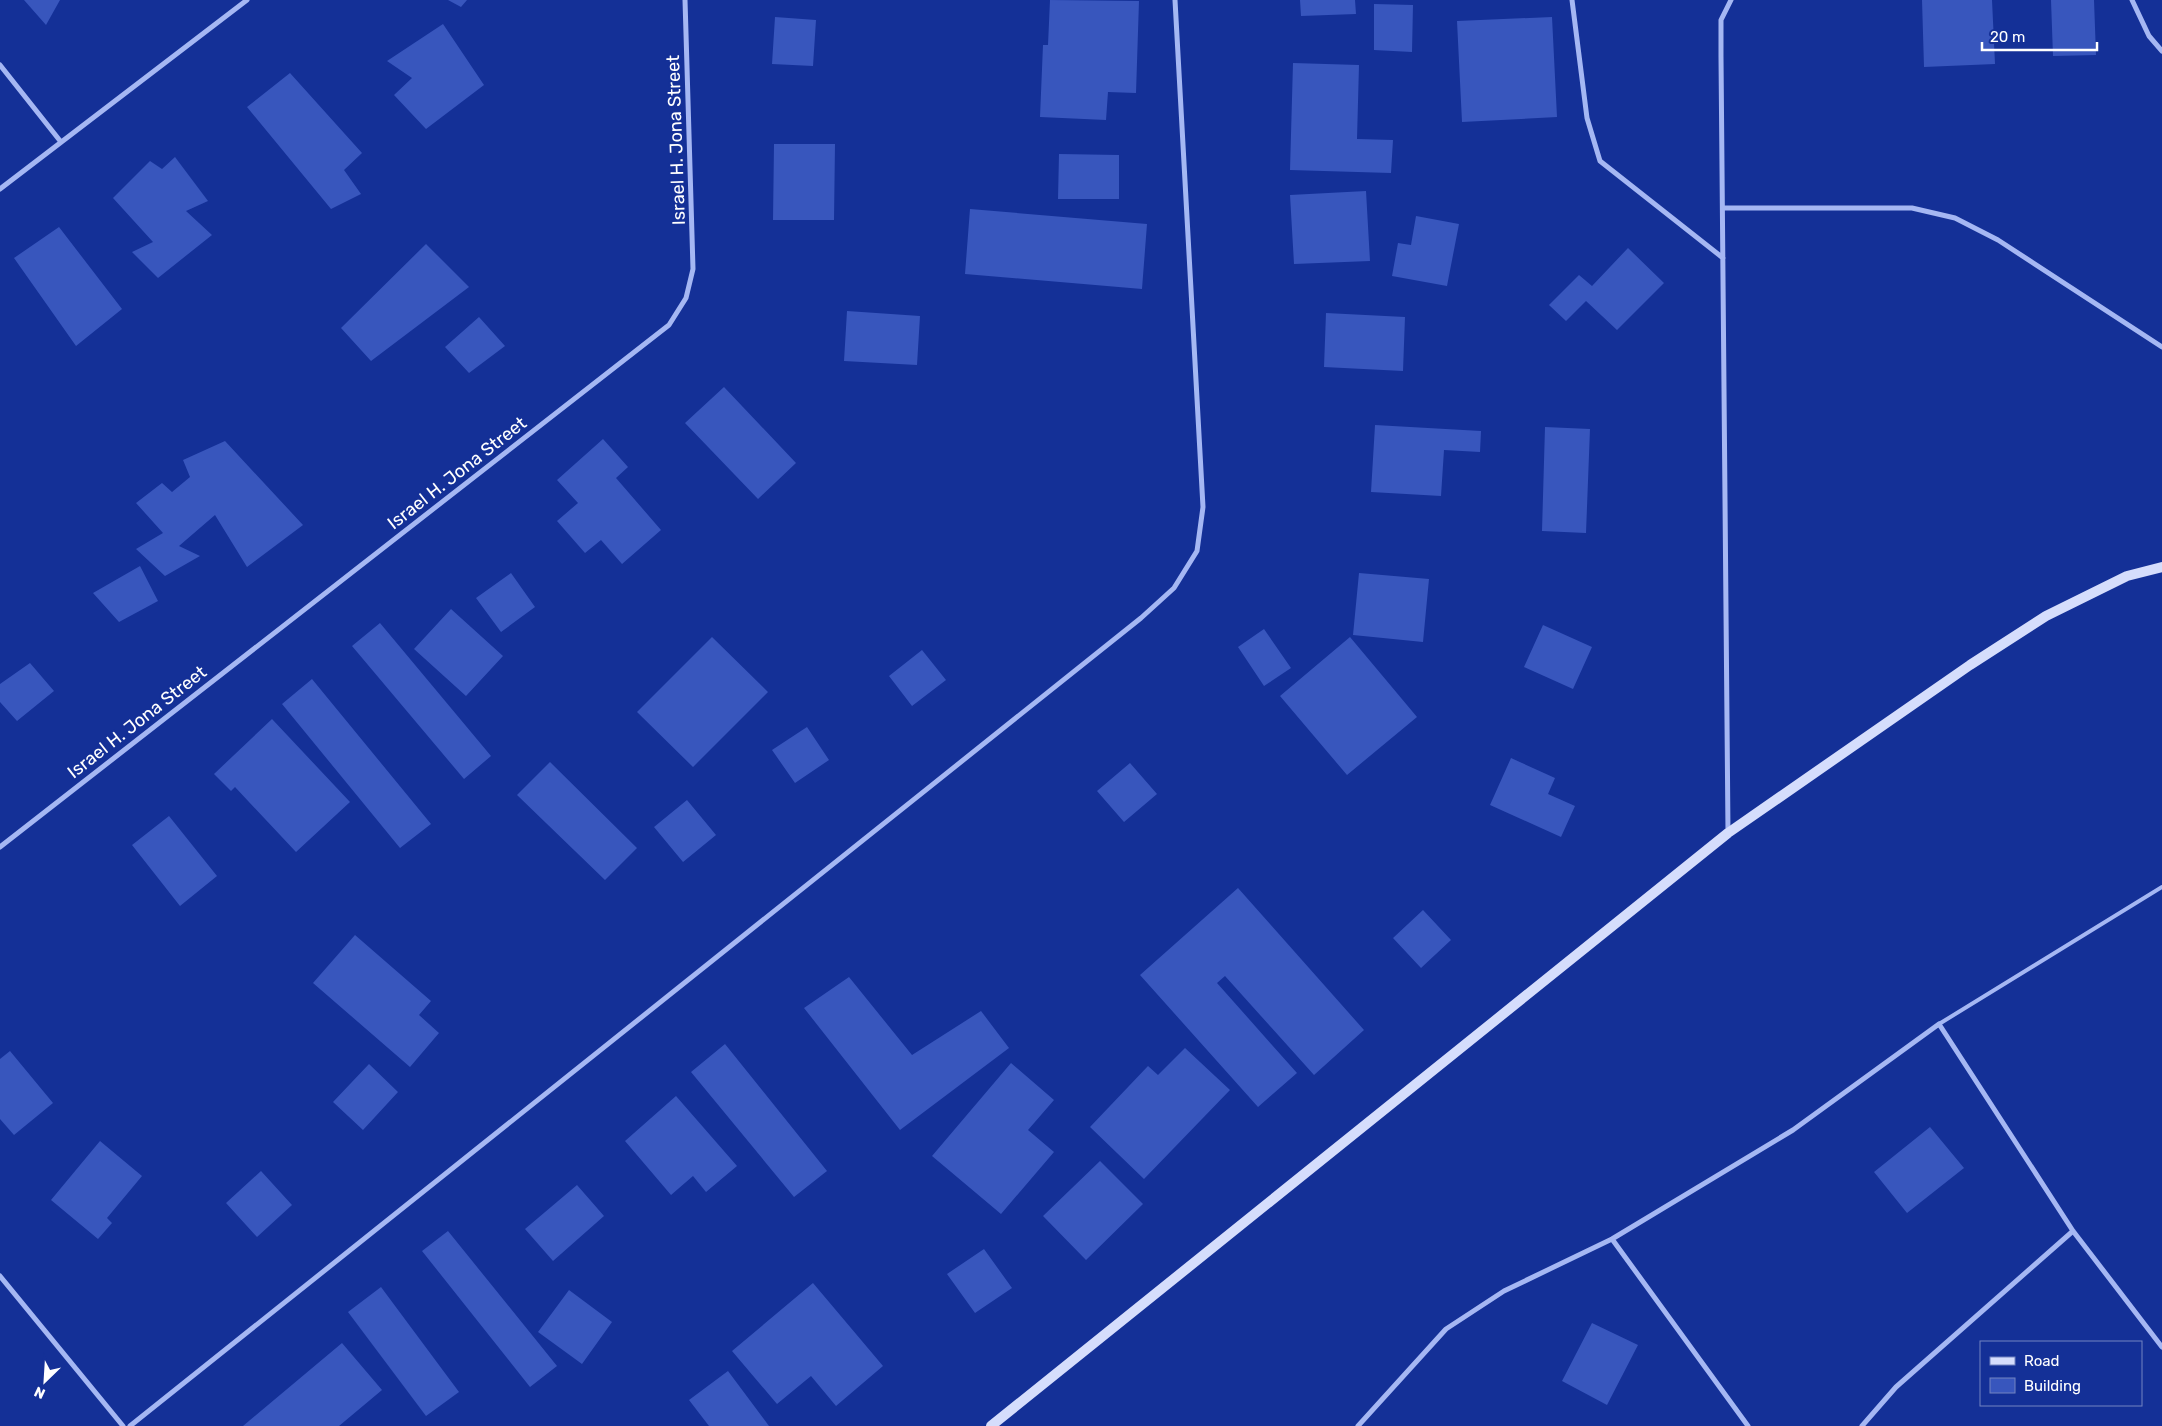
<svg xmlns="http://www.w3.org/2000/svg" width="2162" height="1426" font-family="Rubik,sans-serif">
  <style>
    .building { fill: #3856bd }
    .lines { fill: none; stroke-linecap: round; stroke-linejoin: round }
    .lane { stroke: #a5b7f3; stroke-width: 4 }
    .street { stroke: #a5b7f3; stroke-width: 5 }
    .secondary { stroke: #d5ddfc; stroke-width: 10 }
    .labels { text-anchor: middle; stroke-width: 4; stroke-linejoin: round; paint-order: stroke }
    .street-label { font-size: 18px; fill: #fff; stroke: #143097 }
  </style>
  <rect width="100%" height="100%" fill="#143097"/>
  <!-- building -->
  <path class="building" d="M24 0H60L46 25Z
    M448 0H467L461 7Z
    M1050 0 1139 1 1136 93 1108 92 1106 120 1040 117 1043 45H1048Z
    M1300 0H1355L1356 14 1301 16Z
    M1922 0H1992L1995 64 1924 67Z
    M2051 0H2094L2096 55 2053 56Z
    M1374 4 1413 5 1412 52 1374 50Z
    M775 17 816 20 813 66 772 64Z
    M1552 17 1557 117 1462 122 1457 21Z
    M443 24 484 85 426 129 394 95 412 78 387 61Z
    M1293 63 1359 65 1357 139 1393 140 1391 173 1290 170Z
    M290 73 362 153 344 170 361 194 331 209 247 107Z
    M774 144H835L834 220H773Z
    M1059 154 1119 155V199H1058Z
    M175 157 208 201 186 211 212 235 158 278 132 252 153 242 113 198 150 161 162 169Z
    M1366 191 1370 261 1294 264 1290 195Z
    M970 209 1147 224 1142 289 965 274Z
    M1416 216 1459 224 1447 286 1392 276 1398 243 1411 245Z
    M59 227 122 309 76 346 14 258Z
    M426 244 469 287 371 361 341 328Z
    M1628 248 1664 283 1617 330 1586 301 1566 321 1549 305 1579 275 1592 286Z
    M847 311 920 316 917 365 844 361Z
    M1326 313 1405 317 1403 371 1324 367Z
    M479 317 505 346 469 373 445 347Z
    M724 387 796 463 758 499 685 423Z
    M1375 425 1481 431 1480 452 1444 450 1441 496 1371 492Z
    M1545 427 1590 429 1586 533 1542 531Z
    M603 439 628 467 616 478 661 530 622 564 601 540 585 553 557 521 578 503 557 480Z
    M225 441 303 525 247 567 215 515 179 546 200 556 165 576 136 549 163 533 136 503 162 483 172 492 190 477 183 460Z
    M140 566 158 601 119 622 93 593Z
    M511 573 535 607 501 632 476 598Z
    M1359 573 1429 579 1423 642 1353 635Z
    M451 609 503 656 466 696 414 649Z
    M380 623 491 756 464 779 352 646Z
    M1543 625 1592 647 1573 689 1524 667Z
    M1264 629 1291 668 1264 686 1238 647Z
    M712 637 768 692 693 767 637 712Z
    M1350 637 1417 717 1347 775 1280 696Z
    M922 650 946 680 912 706 889 676Z
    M30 663 54 691 17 721 0 702V684Z
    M312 679 431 824 400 848 282 704Z
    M272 719 350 802 296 852 235 787 231 791 214 774Z
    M807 727 829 760 795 783 772 750Z
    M1511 758 1555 778 1548 794 1575 806 1561 837 1490 805Z
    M550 762 637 848 605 880 517 795Z
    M1130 763 1157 794 1124 822 1097 791Z
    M687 800 716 835 683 862 654 827Z
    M169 816 217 876 180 906 132 845Z
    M1238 888 1364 1030 1314 1075 1225 976 1217 983 1297 1073 1258 1107 1140 975Z
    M1423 910 1451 940 1421 968 1393 938Z
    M355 935 431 1001 419 1015 439 1033 410 1067 313 983Z
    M849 977 912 1055 981 1011 1009 1048 900 1130 804 1008Z
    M725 1044 827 1171 794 1197 691 1072Z
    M1185 1048 1230 1090 1144 1179 1090 1127 1148 1066 1158 1075Z
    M10 1051 53 1103 14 1135 0 1119V1059Z
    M1011 1063 1054 1100 1028 1130 1054 1152 1001 1214 932 1156Z
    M369 1064 398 1092 363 1130 333 1102Z
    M676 1096 737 1166 706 1192 693 1176 671 1195 625 1141Z
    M1930 1127 1964 1168 1907 1213 1874 1172Z
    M100 1141 142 1176 107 1218 112 1223 98 1239 51 1200Z
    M1100 1161 1143 1204 1086 1260 1043 1216Z
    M261 1171 292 1205 257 1237 226 1203Z
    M577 1185 604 1216 553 1261 525 1229Z
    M448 1231 557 1366 530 1387 422 1251Z
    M984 1249 1012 1288 975 1313 947 1274Z
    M813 1283 883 1366 836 1406 811 1376 777 1404 732 1351Z
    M381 1287 459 1392 426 1416 348 1312Z
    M569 1290 612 1322 582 1364 538 1332Z
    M1592 1323 1638 1345 1607 1405 1562 1381Z
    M342 1343 382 1390 339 1426H243Z
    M728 1371 769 1426H709L689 1400Z"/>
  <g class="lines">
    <!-- lane -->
    <path class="lane" d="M1939 1024 2162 887"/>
    <!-- street -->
    <path class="street" d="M1572 0 1587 118 1600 161 1723 258
      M2132 0 2149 36 2162 51
      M0 65 61 142
      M0 189 247 0
      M1723 208H1912L1955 218 1998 240 2162 347
      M1728 832 1721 57V20L1731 0
      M0 847 669 325 686 298 693 269 685 0
      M1612 1239 1748 1426
      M0 1276 123 1426
      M130 1426 1141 618 1174 588 1197 551 1203 507 1175 0
      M1358 1426 1446 1329 1504 1291 1612 1239 1793 1130 1939 1024 2073 1231 2162 1347
      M1862 1426 1896 1387 2073 1231"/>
    <!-- secondary -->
    <path class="secondary" d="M991 1426 1728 833 1970 665 2046 616 2127 576 2162 567"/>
  </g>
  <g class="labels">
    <!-- street labels -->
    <g class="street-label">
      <text transform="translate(676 140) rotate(-92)" y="6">Israel H. Jona Street</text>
      <text transform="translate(457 473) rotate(-38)" y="6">Israel H. Jona Street</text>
      <text transform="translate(137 722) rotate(-38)" y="6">Israel H. Jona Street</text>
    </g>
  </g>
  <!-- legend -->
  <rect x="1980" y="1341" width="162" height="65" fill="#143097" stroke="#7283c1"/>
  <rect x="1990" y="1357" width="25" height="8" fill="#d5ddfc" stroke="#7283c1"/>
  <text x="2024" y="1366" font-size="15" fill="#ffffff">Road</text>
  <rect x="1990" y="1378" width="25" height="15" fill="#3856bd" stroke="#7283c1"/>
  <text x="2024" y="1391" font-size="15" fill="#ffffff">Building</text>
  <!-- north arrow -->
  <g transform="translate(45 1381) rotate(205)" stroke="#143097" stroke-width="4" paint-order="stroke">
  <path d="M0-4L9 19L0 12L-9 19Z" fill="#ffffff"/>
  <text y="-8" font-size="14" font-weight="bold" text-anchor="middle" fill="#ffffff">N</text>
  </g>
  <!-- scale -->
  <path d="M1982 42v8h115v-8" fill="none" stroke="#ffffff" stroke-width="2.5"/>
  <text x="1990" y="42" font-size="15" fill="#ffffff" stroke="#143097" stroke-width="4" paint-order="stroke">20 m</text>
</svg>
